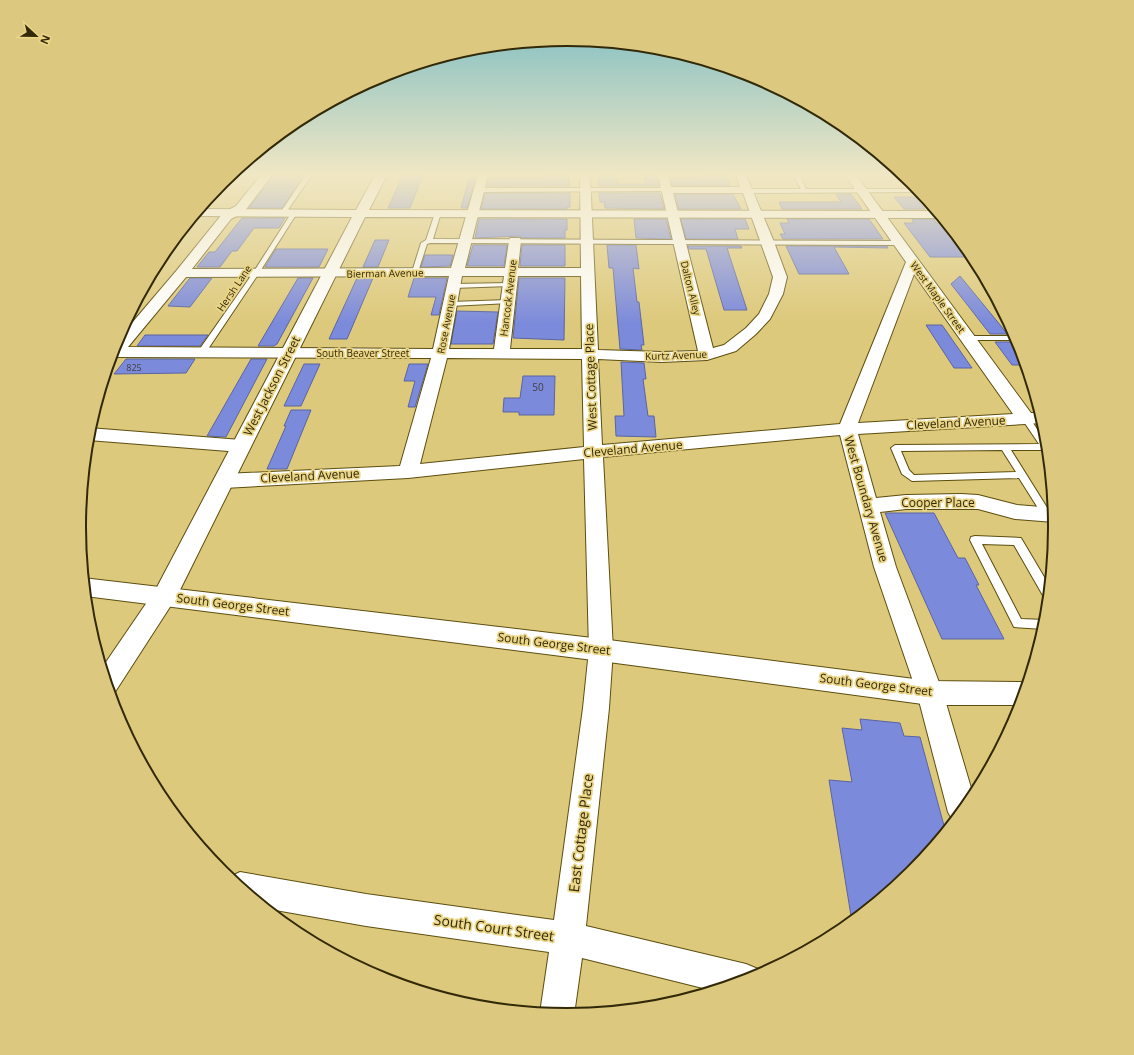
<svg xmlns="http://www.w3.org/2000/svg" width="1134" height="1055" font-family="'Open Sans',sans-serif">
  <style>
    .built { fill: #d9c26c }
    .building { fill: #7c8adb; stroke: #5964a2 }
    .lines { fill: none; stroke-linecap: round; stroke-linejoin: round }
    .service-casing { stroke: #5c4e0f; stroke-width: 2 }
    .minor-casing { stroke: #5c4e0f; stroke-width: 2 }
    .tertiary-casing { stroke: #5c4e0f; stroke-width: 2 }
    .primary-casing { stroke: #5c4e0f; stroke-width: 2 }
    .service { fill: #fff; fill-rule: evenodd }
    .minor { fill: #fff; fill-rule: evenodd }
    .tertiary { fill: #fff; fill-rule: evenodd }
    .primary { fill: #fff; fill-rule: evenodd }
    .labels { text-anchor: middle; stroke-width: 3.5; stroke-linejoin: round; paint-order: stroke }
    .far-number-label { font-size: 9px; fill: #44413d }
    .far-street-label { font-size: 10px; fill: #322908; stroke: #ebd688 }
    .number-label { font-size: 10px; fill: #44413d }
    .street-label { font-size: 12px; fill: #322908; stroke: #ebd688 }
    .near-street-label { font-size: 14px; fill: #322908; stroke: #ebd688 }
    .rim { fill: none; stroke: #322908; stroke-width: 2 }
  </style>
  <rect width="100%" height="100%" fill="#ddc97b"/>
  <!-- built -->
  <path class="built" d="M230 175H307L301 183 257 182 236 208 233 209H199L222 182Z"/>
  <!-- building -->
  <path class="building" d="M403 175H423L410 208H388Z
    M547 175H568L570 186H487L489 178H547Z
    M598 175H616L618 184H646L644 175H657L659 186H599Z
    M704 175H726L730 186H672L670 178 704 177Z
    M273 176H303L282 208H249Z
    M469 178H476L467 208H461Z
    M485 193H570V207H567V209H481Z
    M599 193H660L664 209 605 208 604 202H600Z
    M675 194H733L741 209H679Z
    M836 194H851L862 209H782L779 202H841Z
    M894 197H915L925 209H904Z
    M242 218H285L279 228H254L237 251H232L220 267H197L209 252H215Z
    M479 219H567V230H565V238H522L520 236 475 238Z
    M634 219H666L671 239 636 238Z
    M681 219H745L749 229H735L738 239H686Z
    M787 219H869L883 239H783L780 234H785L780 223H789Z
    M912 219H934L936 223H944L973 257H930L904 223H914Z
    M375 240H389L378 267H363Z
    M473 245H507L504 266H467Z
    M522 245H565V266H520Z
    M607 245H636L639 269 633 268 637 302H639L644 345H641L642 350 620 349 613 268H609Z
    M688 246H741L742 248H727L747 310H724L706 249H689Z
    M786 246H887L888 248 834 247 849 274H799Z
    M276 249H328L319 267H265Z
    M425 255H453L450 266 421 267Z
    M960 276 1001 326 1007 334H990L951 284Z
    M190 278H212L190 307 168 306Z
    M298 278H313L277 344 274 346H258Z
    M357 278H373L347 339H329Z
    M414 278H447L439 315H431L436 297H408Z
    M519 278H565L564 340 513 338Z
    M457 311 498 312 493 344H451Z
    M926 325H942L972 368H954Z
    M145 335H208L200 346H137Z
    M995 342H1019L1026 365H1012Z
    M126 359H195L186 373 114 374Z
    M251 359H267L226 437 207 436Z
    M621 362 644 363 646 379H643L648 416H654L656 437 616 436 615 416H624Z
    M304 364H320L301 406H284Z
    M409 364H428L415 407H408L415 381H404Z
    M523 376H555L554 415H519V412H503L504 398H520Z
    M291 410H311L287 469H267L286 426H284Z
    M885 513H934L958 558H965L979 585H976L1004 639H942Z
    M860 719 900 723 904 736 920 737 946 833 912 873 852 922 829 780 852 782 842 728 862 730Z"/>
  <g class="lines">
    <defs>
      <path id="service" d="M306 175H312L285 214H281L280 213Z
        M793 175H799L806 189H918L921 192 749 193 746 191 749 189H801Z
        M667 188 669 189V191L480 192 477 190 480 188Z
        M438 211 441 213 433 239 898 241 901 243 898 245 430 243 427 244 418 272 413 273 412 272 421 243 426 240 435 213Z
        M292 212 297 213 259 273 204 355H198L197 353 253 273Z
        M509 283 511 284V286L453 288 450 286 453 284Z
        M508 300 511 302 510 303 450 306 447 304 450 302Z
        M964 336H1016L1018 340H967L963 338Z
        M1026 416 1029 417 1047 444 1048 453 1044 452 1042 450H1011L1051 514 1046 517 1043 516 1019 478 912 481 902 474 891 448 895 445 1039 444 1022 419ZM1002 450 1016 472 914 475 909 470 901 451Z
        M975 536 1021 538 1050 587 1048 600 1045 599 1014 545 982 544 1021 619 1046 620 1044 629 1014 627 970 540 971 537Z"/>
      <path id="minor" d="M261 175H272L244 212 231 219 192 269 451 268 478 175H488L465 268H505L509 241 510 238H520L521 241 518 268H581L580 175H590L598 350 662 352 698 351 658 175H668L671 187H740L736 175H746L774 242 787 277 783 294 770 319 756 334 736 351 707 360 662 362 598 359 602 445 840 424 906 262 845 175H856L1031 413H1040L1043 423 858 434 876 498 906 495 961 494 978 495 1017 505 1054 508V522L1015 519 978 509H906L880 512 896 567 943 693 974 798 954 823 948 812 917 693 874 567 840 435 603 457 613 650 609 708 586 926 746 964 758 969 761 975 754 979 715 991 582 958 574 1015 540 1013 549 952 366 926 264 908 228 878 240 872 366 894 554 920 583 708 589 650 584 459 408 478 224 488 217 486 214 481 217 476 224 474 400 466 431 358 111 357 115 343 177 270 223 213 236 206ZM673 193H743L773 277 769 294 759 314 746 328 724 345 713 348ZM914 274 1013 414 858 423ZM449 276 433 349 128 347 186 277ZM462 276H504L494 349H449ZM518 276H581L582 349H510ZM447 358 582 359 584 447 420 464Z
        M89 428 241 440 248 442 250 446 248 450 241 452 88 440Z"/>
      <path id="tertiary" d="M375 175H387L369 210 936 211 942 218 365 217 177 596 115 692 110 694 102 668 156 589 352 217 194 216 199 209 356 210Z"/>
      <path id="primary" d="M83 578 601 639 930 681 1028 682 1021 705H930L601 661 85 596Z"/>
    </defs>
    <!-- service casing -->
    <use href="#service" class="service-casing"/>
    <!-- minor casing -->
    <use href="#minor" class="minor-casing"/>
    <!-- tertiary casing -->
    <use href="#tertiary" class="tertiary-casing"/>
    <!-- primary casing -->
    <use href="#primary" class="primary-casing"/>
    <!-- service -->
    <use href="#service" class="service"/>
    <!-- minor -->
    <use href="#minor" class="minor"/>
    <!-- tertiary -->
    <use href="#tertiary" class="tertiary"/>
    <!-- primary -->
    <use href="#primary" class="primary"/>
  </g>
  <!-- sky -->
  <linearGradient id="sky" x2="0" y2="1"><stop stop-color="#75bac3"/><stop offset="0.54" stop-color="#f0e7c4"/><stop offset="1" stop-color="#f0e7c4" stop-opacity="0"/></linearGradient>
  <rect width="1134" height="323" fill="url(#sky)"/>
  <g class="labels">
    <!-- far-number labels -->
    <g class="far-number-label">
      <text x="134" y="371">825</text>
    </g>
    <!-- far-street labels -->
    <g class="far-street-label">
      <text transform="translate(385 273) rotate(-1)" y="4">Bierman Avenue</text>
      <text transform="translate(234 288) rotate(-56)" y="4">Hersh Lane</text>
      <text transform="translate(691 288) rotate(76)" y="4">Dalton Alley</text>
      <text transform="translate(938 297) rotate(54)" y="4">West Maple Street</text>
      <text transform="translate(508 298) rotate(-83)" y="4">Hancock Avenue</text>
      <text transform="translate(446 324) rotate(-79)" y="4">Rose Avenue</text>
      <text x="363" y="357">South Beaver Street</text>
      <text transform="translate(676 355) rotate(-2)" y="4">Kurtz Avenue</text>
    </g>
    <!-- number labels -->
    <g class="number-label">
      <text x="538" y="391">50</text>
    </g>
    <!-- street labels -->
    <g class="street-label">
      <text transform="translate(591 377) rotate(-92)" y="4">West Cottage Place</text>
      <text transform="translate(272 386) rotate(-63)" y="4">West Jackson Street</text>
      <text transform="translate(956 423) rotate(-3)" y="4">Cleveland Avenue</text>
      <text transform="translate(633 449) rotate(-5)" y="4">Cleveland Avenue</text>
      <text transform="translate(310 476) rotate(-3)" y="4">Cleveland Avenue</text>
      <text transform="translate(866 499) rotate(74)" y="4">West Boundary Avenue</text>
      <text x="938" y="507">Cooper Place</text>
      <text transform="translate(233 605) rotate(7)" y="4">South George Street</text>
      <text transform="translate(554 644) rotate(7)" y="4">South George Street</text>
      <text transform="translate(876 685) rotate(7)" y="4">South George Street</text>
    </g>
    <!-- near-street labels -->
    <g class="near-street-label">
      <text transform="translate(581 833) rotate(-83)" y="5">East Cottage Place</text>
      <text transform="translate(494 928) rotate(8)" y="5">South Court Street</text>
    </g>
  </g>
  <!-- crop -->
  <path d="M0 0H1134V1055H0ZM86 527a481 481 0 1 1 962 0a481 481 0 1 1-962 0Z" fill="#dcc87e" fill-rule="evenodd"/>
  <path class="rim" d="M86 527a481 481 0 1 1 962 0a481 481 0 1 1-962 0Z"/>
  <!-- north arrow -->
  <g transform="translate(36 36) rotate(112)" stroke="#ebd688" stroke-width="3" paint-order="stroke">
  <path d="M0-3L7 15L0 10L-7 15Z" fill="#322908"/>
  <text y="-6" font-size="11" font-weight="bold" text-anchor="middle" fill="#322908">N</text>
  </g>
</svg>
